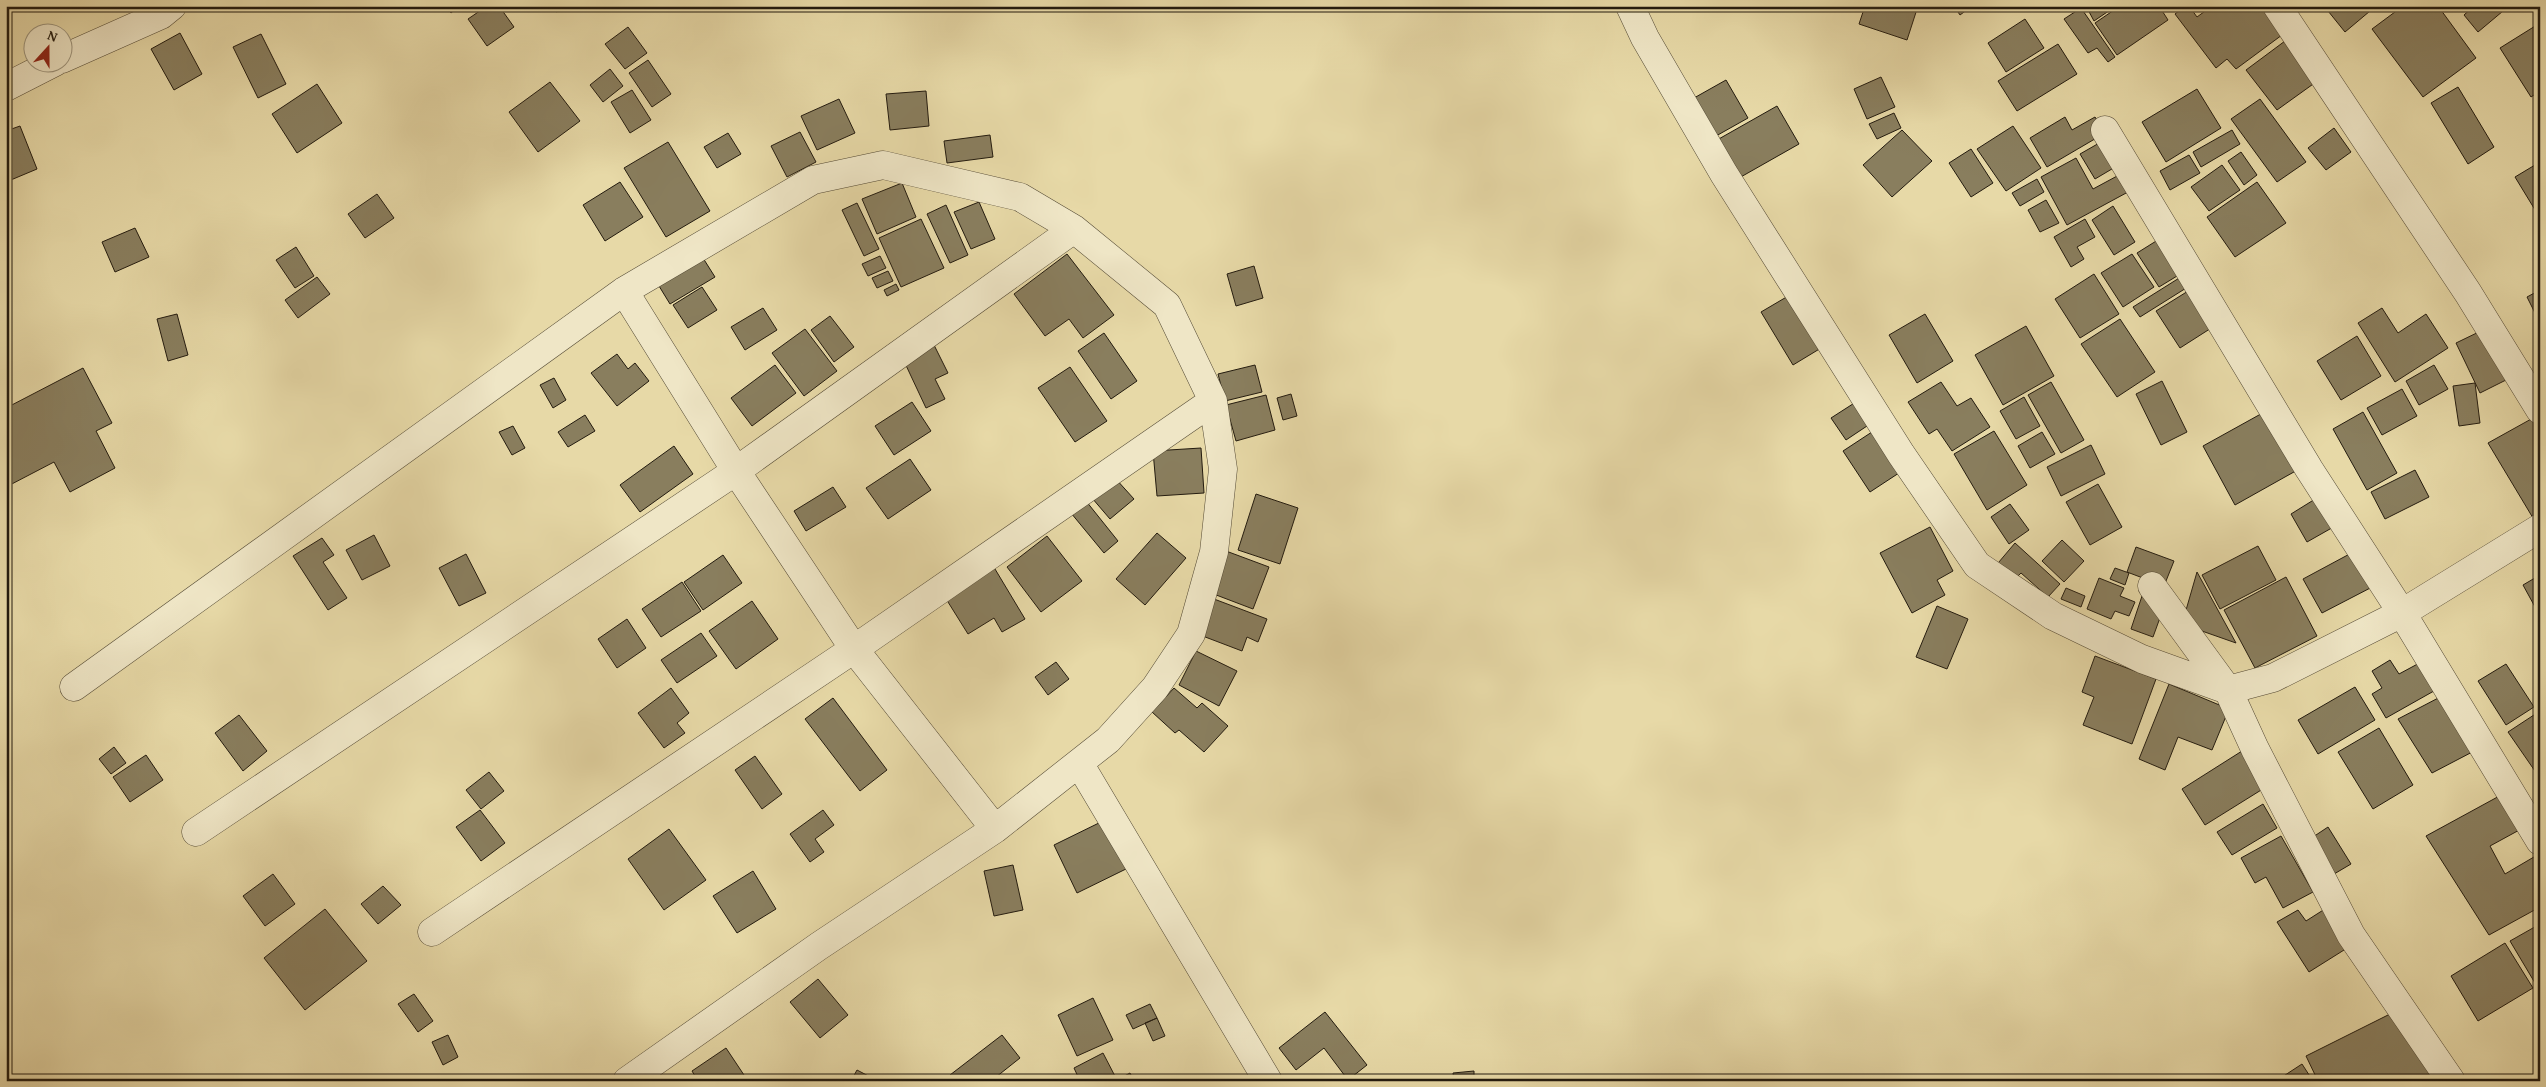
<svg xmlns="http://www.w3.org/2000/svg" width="2546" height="1087" font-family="'Gentium Book Plus',serif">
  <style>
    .building { fill: #897e5e; stroke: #231b0f }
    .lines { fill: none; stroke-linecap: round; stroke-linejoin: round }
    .minor-casing { stroke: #544a35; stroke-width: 29 }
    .minor { stroke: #efe6c6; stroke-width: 28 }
  </style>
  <rect width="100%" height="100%" fill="#e7d9a7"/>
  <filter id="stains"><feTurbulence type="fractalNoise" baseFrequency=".004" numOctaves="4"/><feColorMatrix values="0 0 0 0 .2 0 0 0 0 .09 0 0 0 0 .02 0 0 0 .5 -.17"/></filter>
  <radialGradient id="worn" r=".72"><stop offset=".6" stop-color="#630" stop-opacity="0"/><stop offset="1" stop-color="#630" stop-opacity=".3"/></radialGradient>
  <!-- building -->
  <path class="building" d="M445 6H459L451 13Z
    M487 6H499L514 27 487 46 468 19Z
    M553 6H565L556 12Z
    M1865 6H1918L1907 40 1859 24Z
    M1954 6H1972L1960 15Z
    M2086 6H2116L2094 21Z
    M2120 6H2159L2168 20 2117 55 2095 23Z
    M2185 6H2189L2197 17 2212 6H2260L2282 35 2236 69 2227 59 2216 68 2175 14Z
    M2324 6H2376L2345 32Z
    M2403 6H2438L2476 58 2423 97 2372 29Z
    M2474 6H2509L2478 32 2464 15Z
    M2081 8 2115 57 2108 62 2097 48 2088 53 2064 19Z
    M2025 19 2044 48 2006 72 1988 43Z
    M2540 23V91L2531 97 2500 48Z
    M628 27 647 53 625 69 605 44Z
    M180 33 202 74 174 90 151 49Z
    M261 34 286 84 258 98 233 47Z
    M2285 41 2316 82 2277 110 2246 70Z
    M2058 44 2077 74 2017 111 1998 81Z
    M648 60 671 94 652 107 629 73Z
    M610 69 623 86 603 102 590 85Z
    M1881 77 1895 107 1867 119 1854 89Z
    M1726 80 1748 118 1716 136 1694 98Z
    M550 82 580 121 538 152 509 112Z
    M317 84 342 123 297 153 272 114Z
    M2458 87 2494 147 2468 164 2431 103Z
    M2197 89 2221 128 2166 162 2142 122Z
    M632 90 651 120 630 133 611 102Z
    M926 91 929 126 890 130 886 94Z
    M839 99 855 133 817 150 801 116Z
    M2260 99 2306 162 2277 182 2231 119Z
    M1777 106 1799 144 1739 178 1717 140Z
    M1894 113 1901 128 1877 139 1869 124Z
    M2065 117 2072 130 2095 117 2105 133 2047 167 2030 138Z
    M20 126 37 169 6 182V131Z
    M2013 126 2041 168 2006 191 1977 149Z
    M2334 128 2351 152 2326 170 2308 148Z
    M1902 130 1932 161 1892 197 1863 165Z
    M2232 130 2240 144 2201 167 2193 152Z
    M800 132 816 162 787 177 771 146Z
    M728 133 741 154 717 168 704 147Z
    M990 135 993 157 947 163 944 141Z
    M2108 138 2122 163 2095 179 2080 154Z
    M668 142 710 211 666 237 624 168Z
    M1971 149 1993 183 1971 197 1949 163Z
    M2241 152 2257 175 2244 185 2228 161Z
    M2189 155 2200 173 2170 190 2160 171Z
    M2076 158 2093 189 2119 175 2128 192 2067 225 2041 177Z
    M2540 162V218L2515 177Z
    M2222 165 2240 190 2209 211 2191 187Z
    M2037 179 2044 192 2020 206 2012 193Z
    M620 182 643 217 605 241 583 205Z
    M2257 182 2286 223 2235 257 2207 217Z
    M902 183 916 217 877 234 862 199Z
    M377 194 394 218 365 238 348 214Z
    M2046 200 2059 223 2040 232 2028 210Z
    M979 202 995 239 971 249 954 212Z
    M857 203 879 249 864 256 842 210Z
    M946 205 968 255 950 263 927 214Z
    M2113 206 2135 242 2114 255 2092 220Z
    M921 219 944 268 901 287 879 238Z
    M2085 219 2095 237 2077 247 2084 259 2071 267 2054 237Z
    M135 228 149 257 115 272 102 242Z
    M2161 238 2182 273 2159 287 2137 253Z
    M296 247 314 276 295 288 276 260Z
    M1067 254 1114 315 1083 338 1069 319 1045 336 1014 294Z
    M2132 254 2154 287 2123 307 2101 273Z
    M880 256 886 268 868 276 862 264Z
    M703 258 715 277 670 304 659 286Z
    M1254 266 1263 298 1236 306 1227 274Z
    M888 271 893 281 877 288 872 278Z
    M2094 274 2119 314 2080 338 2055 299Z
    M2184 275 2191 285 2140 317 2133 307Z
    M317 277 330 294 298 318 285 300Z
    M896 284 899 290 887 296 884 290Z
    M702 287 717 310 688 328 673 305Z
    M2193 288 2216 325 2180 348 2156 311Z
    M2540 290V323L2527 297Z
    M1795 292 1826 345 1793 365 1761 312Z
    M763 308 777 330 745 350 731 327Z
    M2382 308 2398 333 2426 314 2448 348 2395 382 2358 323Z
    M177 314 188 355 168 361 157 319Z
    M1925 314 1953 361 1917 383 1889 335Z
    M830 316 854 347 834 362 811 330Z
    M2120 319 2155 372 2117 397 2081 344Z
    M2026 326 2054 376 2003 405 1975 355Z
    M805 329 837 371 804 396 772 353Z
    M2485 329 2510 378 2480 393 2456 343Z
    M1104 333 1137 381 1111 399 1078 351Z
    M2357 336 2381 376 2341 400 2317 361Z
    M934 345 948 373 935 379 945 399 926 408 903 359Z
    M617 354 628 369 635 363 649 381 617 406 591 373Z
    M775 365 796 393 752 426 731 398Z
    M1255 365 1262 392 1225 401 1218 374Z
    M2434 365 2448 389 2419 405 2406 381Z
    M1070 367 1107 421 1075 442 1038 388Z
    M83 368 112 423 96 431 115 468 70 492 54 462 6 487V408Z
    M554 378 566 400 553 408 540 385Z
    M2162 381 2187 432 2161 445 2136 394Z
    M1941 382 1957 406 1971 398 1990 427 1952 451 1937 429 1929 434 1908 402Z
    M2051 382 2084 440 2061 453 2028 395Z
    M2475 383 2480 423 2459 426 2453 386Z
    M2402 389 2417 416 2382 435 2367 408Z
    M1291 394 1297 416 1283 420 1277 398Z
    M1266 395 1275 430 1236 441 1226 405Z
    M2024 397 2040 426 2016 439 2000 411Z
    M1859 400 1873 422 1846 440 1831 418Z
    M912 402 931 431 894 455 875 426Z
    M2268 410 2301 468 2235 505 2203 446Z
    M2363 412 2397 473 2367 490 2333 429Z
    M585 415 595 431 568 447 558 432Z
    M2533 418 2540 430V513L2533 518 2488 443Z
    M513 426 525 448 512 455 499 432Z
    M1875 430 1902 471 1870 492 1843 451Z
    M1994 431 2027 485 1987 510 1954 454Z
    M2042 432 2055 454 2030 468 2018 446Z
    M2091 445 2105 474 2061 496 2047 467Z
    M674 446 693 474 640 512 620 485Z
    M1201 448 1204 493 1157 496 1153 451Z
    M910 459 931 490 888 519 866 488Z
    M2415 470 2429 497 2385 519 2371 492Z
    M1115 478 1134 499 1110 519 1092 498Z
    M2098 484 2122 527 2090 545 2066 502Z
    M833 487 846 507 806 531 794 511Z
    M1256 494 1298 508 1280 564 1238 550Z
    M2320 496 2337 525 2307 542 2291 514Z
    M1086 501 1118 541 1104 553 1071 513Z
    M2010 504 2029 530 2009 544 1991 517Z
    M1930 527 1953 571 1937 580 1945 595 1912 613 1880 553Z
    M1157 533 1186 558 1145 605 1116 579Z
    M374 535 390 566 362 580 346 550Z
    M1047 536 1082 581 1041 612 1007 567Z
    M322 538 334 555 323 562 347 598 328 610 293 556Z
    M2062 540 2084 561 2064 582 2042 561Z
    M2015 543 2060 584 2048 597 2021 573 2010 584 1993 569Z
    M2258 546 2276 580 2220 609 2202 575Z
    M2136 547 2174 561 2164 586 2127 572Z
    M2357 550 2376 585 2322 613 2303 579Z
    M1226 551 1269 567 1253 609 1211 593Z
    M466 554 486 593 459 606 439 568Z
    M723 555 742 583 703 610 684 582Z
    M992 564 1025 619 1002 632 994 618 968 634 943 594Z
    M2115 568 2129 573 2125 585 2110 579Z
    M2197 572 2236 643 2182 624Z
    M2540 575V616L2523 585Z
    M2286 577 2317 636 2255 668 2224 610Z
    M2099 578 2124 588 2120 596 2135 602 2129 616 2115 611 2111 619 2087 609Z
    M682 582 701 611 661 637 642 609Z
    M2066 588 2085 596 2081 607 2061 599Z
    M2142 596 2165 604 2153 637 2131 629Z
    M1214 599 1267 619 1258 642 1247 637 1242 651 1200 635Z
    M752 601 778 639 736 669 709 631Z
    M1937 606 1968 619 1947 669 1916 657Z
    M627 619 646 648 617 668 598 639Z
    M701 633 717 656 677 683 661 660Z
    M1196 651 1237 671 1219 706 1179 685Z
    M2095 656 2156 679 2132 744 2083 725 2094 697 2082 692Z
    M2390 660 2399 674 2425 660 2441 687 2386 718 2372 694 2382 688 2372 671Z
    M1056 662 1069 679 1048 695 1035 677Z
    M2506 664 2534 707 2506 725 2478 681Z
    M2169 684 2229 709 2212 750 2178 737 2165 770 2139 759Z
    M2355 687 2375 720 2318 754 2298 720Z
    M671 688 689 713 677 723 685 733 664 748 638 713Z
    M1174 688 1197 708 1202 703 1228 726 1204 752 1179 730 1175 733 1152 712Z
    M2444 695 2478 749 2432 773 2398 719Z
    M833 698 887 770 860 791 805 719Z
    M2540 711V772L2537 774 2508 732Z
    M239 715 267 751 243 771 215 733Z
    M2379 728 2413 785 2373 809 2338 752Z
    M114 747 126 763 111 774 99 759Z
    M2242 751 2266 787 2205 825 2182 789Z
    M146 755 163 780 130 802 113 777Z
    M755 756 782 794 762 809 735 770Z
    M489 772 504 791 481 809 466 790Z
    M2503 794 2523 828 2490 846 2505 874 2539 854 2540 907 2489 935 2426 836Z
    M2263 804 2277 828 2232 855 2217 832Z
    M480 810 505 843 481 861 456 827Z
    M823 810 834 825 815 839 824 852 810 862 790 834Z
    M1105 820 1128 868 1077 893 1054 845Z
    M2328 827 2351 864 2329 877 2307 841Z
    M669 829 706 880 664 910 628 859Z
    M2281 836 2313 892 2283 908 2266 877 2255 883 2241 858Z
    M1013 865 1023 910 994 916 984 871Z
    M753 871 776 909 737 933 713 896Z
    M273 874 295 904 265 926 243 896Z
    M383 886 401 905 378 924 361 904Z
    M2328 907 2352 945 2309 972 2277 922 2298 910 2306 921Z
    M325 909 367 961 305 1010 264 958Z
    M2540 924V980L2535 983 2510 941Z
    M2505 943 2533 988 2478 1021 2451 976Z
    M818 979 848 1015 820 1038 790 1002Z
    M414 994 433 1021 418 1032 398 1004Z
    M1093 998 1113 1040 1077 1056 1058 1015Z
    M1150 1004 1157 1018 1133 1029 1126 1015Z
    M2398 1010 2433 1081H2353L2351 1076 2341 1081H2318L2306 1056Z
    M1325 1012 1367 1065 1348 1080 1324 1048 1296 1070 1279 1048Z
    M1157 1018 1165 1036 1153 1041 1145 1023Z
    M448 1035 458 1057 443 1065 432 1042Z
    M1002 1035 1020 1058 991 1081H955L950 1075Z
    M726 1048 748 1081H698L692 1071Z
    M1103 1053 1117 1080 1130 1073 1134 1081H1080L1074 1068Z
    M2302 1064 2313 1081H2276Z
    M857 1070 878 1081H851Z
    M1474 1071V1081H1454L1453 1073Z"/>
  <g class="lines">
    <defs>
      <path id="minor" d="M1630 6 1645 38 1724 174 1901 454 1977 565 2053 616 2142 659 2228 690 2273 678 2402 613 2540 528
        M2277 6 2468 293 2540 410
        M62 59 161 15 172 6
        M6 87 55 62
        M2105 130 2309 469 2402 613 2540 841
        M624 291 736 471 854 649 995 829
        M2152 586 2228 690 2255 749 2351 935 2451 1081
        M74 687 624 291 813 180 883 165 1020 197 1074 229 1167 305 1213 401 1223 469 1214 552 1191 634 1155 688 1108 740 995 829 819 946 627 1081
        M1079 763 1268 1081
        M196 832 736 471 1074 229
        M432 932 854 649 1213 401"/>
    </defs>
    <!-- minor casing -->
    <use href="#minor" class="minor-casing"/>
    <!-- minor -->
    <use href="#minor" class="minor"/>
  </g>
  <!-- margin -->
  <rect width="2546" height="1087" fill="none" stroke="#e7d9a7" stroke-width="25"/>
  <rect x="8" y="8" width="2531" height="1072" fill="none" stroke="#231b0f" stroke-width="2.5"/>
  <rect x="12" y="12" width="2521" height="1062" fill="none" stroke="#231b0f"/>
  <!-- north arrow -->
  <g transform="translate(48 48) rotate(21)"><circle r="24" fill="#efe6c6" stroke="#9d957d"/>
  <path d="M0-4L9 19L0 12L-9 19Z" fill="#8f2418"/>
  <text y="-8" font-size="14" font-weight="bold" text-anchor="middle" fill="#231b0f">N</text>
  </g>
  <rect width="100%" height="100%" filter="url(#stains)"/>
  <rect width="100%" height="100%" fill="url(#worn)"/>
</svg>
